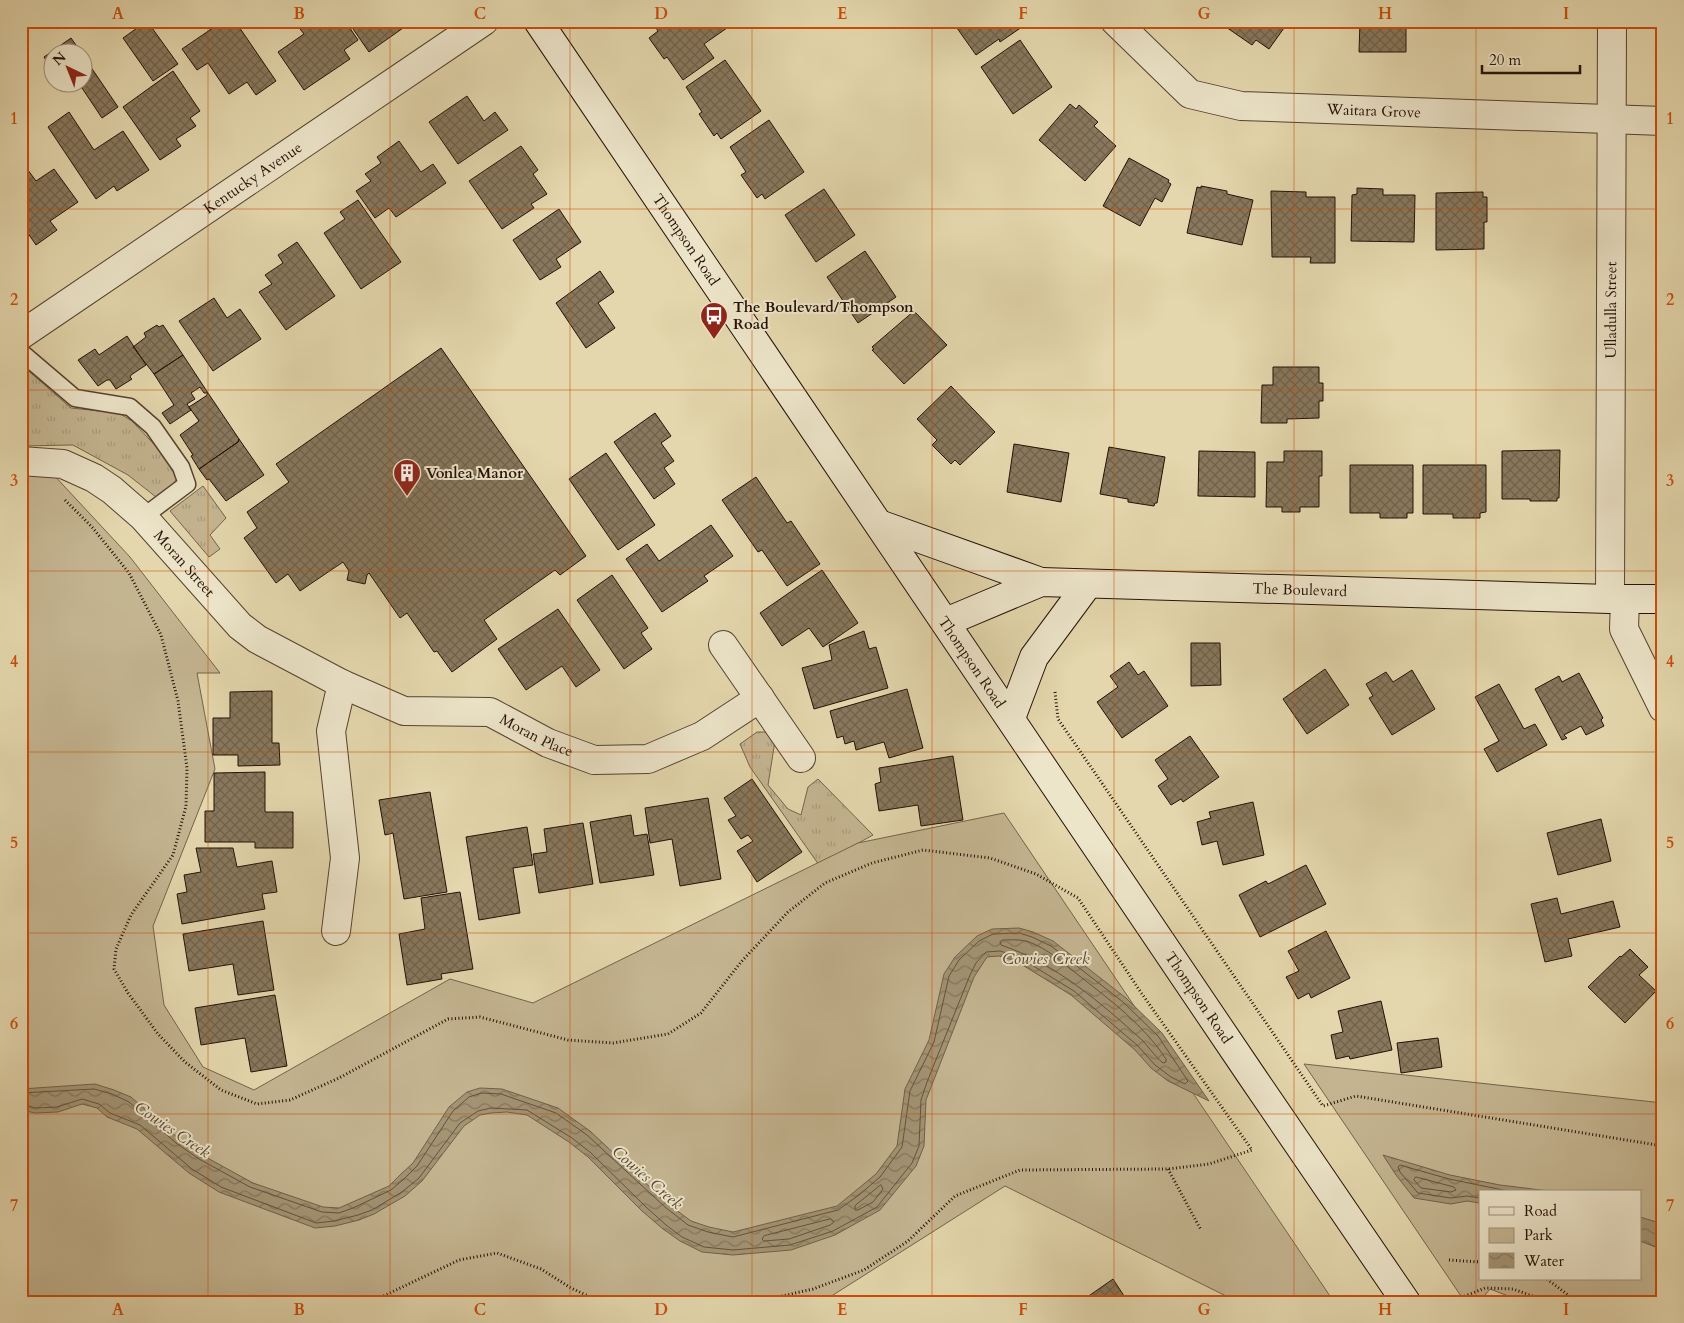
<svg xmlns="http://www.w3.org/2000/svg" width="1684" height="1323" font-family="Cardo,serif">
  <style>
    .grass { fill: url(#grass-tufts); stroke: #74634c }
    .park { fill: #c4b591; stroke: #74634c; fill-rule: evenodd }
    .water { fill: url(#water-waves); stroke: #716048 }
    .lines { fill: none; stroke-linecap: round; stroke-linejoin: round }
    .shore { stroke: #64523d; stroke-width: 1 }
    .building { fill: url(#building-cross-hatch); stroke: #251106 }
    .lane-casing { stroke: #554230; stroke-width: 19 }
    .street-casing { stroke: #554230; stroke-width: 30 }
    .secondary-casing { stroke: #251106; stroke-width: 30 }
    .path { stroke: #251106; stroke-width: 3; stroke-dasharray: 1 2.5; stroke-linecap: butt }
    .lane { stroke: #ede5ca; stroke-width: 16 }
    .street { stroke: #ede5ca; stroke-width: 28 }
    .secondary { stroke: #ede5ca; stroke-width: 28 }
    .grid { fill: none; stroke: #cb4e0b; stroke-width: 1; stroke-opacity: 0.55 }
    .labels { text-anchor: middle; stroke-width: 4; stroke-linejoin: round; paint-order: stroke }
    .street-label { font-size: 15px; fill: #251106; stroke: #ede5ca }
    .poi-label { font-size: 15px; font-weight: bold; fill: #251106; stroke: #ede5ca; text-anchor: start }
    .water-label { font-size: 16px; font-style: italic; fill: #574532; stroke: #ede5ca }
    .neatline { fill: none; stroke: #cb4e0b; stroke-width: 2 }
    .grid-label { font-size: 16px; text-anchor: middle; font-weight: bold; fill: #cb4e0b }
  </style>
  <defs>
    <pattern id="grass-tufts" width="24" height="20" patternUnits="userSpaceOnUse" patternTransform="scale(1.25)"><rect width="24" height="20" fill="#c4b591"/><path d="M3 7l-1-3M5 7V3M7 7l1-3M15 17l-1-3M17 17v-4M19 17l1-3" fill="none" stroke="#a89b7c"/></pattern>
    <pattern id="water-waves" width="16" height="10" patternUnits="userSpaceOnUse" patternTransform="scale(1.25)"><rect width="16" height="10" fill="#a39474"/><path d="M0 5q4-4 8 0t8 0" fill="none" stroke="#85775d"/></pattern>
    <pattern id="building-cross-hatch" width="8" height="8" patternUnits="userSpaceOnUse" patternTransform="scale(1.25)"><rect width="8" height="8" fill="#88785d"/><path d="M0 0l8 8M0 8l8-8" fill="none" stroke="#6f614b"/></pattern>
  </defs>
  <rect width="100%" height="100%" fill="#e4d7ad"/>
  <filter id="stains"><feTurbulence type="fractalNoise" baseFrequency=".004" numOctaves="4"/><feColorMatrix values="0 0 0 0 .2 0 0 0 0 .09 0 0 0 0 .02 0 0 0 .5 -.17"/></filter>
  <radialGradient id="worn" r=".72"><stop offset=".6" stop-color="#630" stop-opacity="0"/><stop offset="1" stop-color="#630" stop-opacity=".3"/></radialGradient>
  <!-- grass -->
  <path class="grass" d="M24 367 71 408 119 413 132 421 167 458 177 479 173 484 156 497 128 475 73 445 21 446V369Z
    M203 486 226 518 210 535 220 549 209 557 170 511Z
    M757 732H769L775 741 768 785 788 809 801 815 808 787 818 779 873 835 819 865 750 767 740 744Z"/>
  <!-- park -->
  <path class="park" d="M21 470 51 472 130 557 220 673H197L215 769 153 926 164 1005 203 1067 254 1090 450 979 533 1003 858 843 1004 813 1334 1302H1238L1005 1186 822 1302H21Z
    M1304 1064 1663 1103V1302H1524L1490 1289 1479 1302H1465ZM1480 1192H1640V1279H1480Z"/>
  <!-- water -->
  <path class="water" d="M1019 928 1033 932 1053 941 1126 998 1162 1033 1209 1101 1168 1081 1151 1068 1135 1050 1071 995 1016 961 999 956 987 957 974 977 926 1100 924 1146 916 1166 880 1210 835 1235 791 1250 733 1255 702 1252 680 1241 663 1229 642 1211 588 1157 569 1142 527 1115 507 1112 491 1113 480 1115 464 1126 422 1181 405 1196 374 1214 359 1220 335 1226 315 1228 219 1192 189 1173 137 1129 107 1117 97 1108 82 1104 58 1112 35 1113 21 1110V1089L95 1084 114 1090 131 1097 179 1139 202 1155 253 1183 323 1207 339 1208 389 1186 401 1174 413 1163 449 1107 467 1092 480 1088 502 1089 558 1108 590 1131 668 1204 691 1221 709 1227 733 1232 837 1206 876 1174 897 1146 905 1089 929 1040 944 974 955 957 977 936 992 929Z
    M1383 1155 1450 1175 1500 1185 1557 1192H1480V1203L1467 1201 1451 1204 1414 1198 1396 1175Z
    M1640 1217 1663 1224V1250L1640 1241Z"/>
  <g class="lines">
    <!-- shore -->
    <path class="shore" d="M1003 940C1012 940 1020 939 1029 942 1048 949 1062 962 1077 974 1110 1000 1143 1024 1166 1059V1062L1163 1063C1155 1057 1149 1047 1142 1040 1101 1003 1055 963 1001 945L1000 942Z
      M21 1093 94 1089 112 1094 129 1102 176 1143 199 1159 250 1187 322 1212 339 1213 353 1208 391 1190 405 1178 417 1166 453 1111 469 1097 481 1093 501 1094 556 1113 587 1135 665 1207 688 1225 708 1232 733 1237 838 1210 859 1195 880 1177 902 1147 910 1091 934 1042 949 976 959 960 979 941 993 934 1019 933 1032 937 1051 946 1123 1002 1158 1036 1188 1081 1185 1084 1171 1077 1155 1065 1138 1046 1074 991 1017 956 1000 951 986 952 976 963 970 975 927 1082 921 1100 919 1146 912 1163 877 1207 833 1231 790 1245 733 1250 704 1247 682 1237 666 1225 646 1207 591 1153 572 1138 527 1110 491 1108 478 1111 460 1123 419 1178 402 1192 372 1210 358 1215 334 1221 316 1223 221 1187 192 1169 140 1125 110 1113 99 1104 82 1099 57 1107 36 1108 21 1105
      M1416 1177 1454 1187 1456 1190 1451 1192 1421 1188 1414 1180Z
      M881 1185 883 1189 873 1202 858 1210H855V1206Z
      M1480 1198 1467 1196 1451 1198 1418 1193 1400 1172 1398 1167 1400 1165 1449 1179 1513 1192
      M831 1219 834 1222 830 1225 789 1239 764 1241 762 1239 764 1236Z"/>
  </g>
  <!-- building -->
  <path class="building" d="M147 21 178 64 153 81 123 38Z
    M223 21H235L276 81 256 95 247 82 229 94 208 63 197 70 182 49Z
    M302 21H345L358 40 344 50 350 59 304 90 278 52 304 34 297 25Z
    M359 21H413L369 52 351 26Z
    M653 21H737L704 44 714 58 683 80 667 57 664 59 649 38 658 31 652 22Z
    M952 21H1021L1023 23 1020 25 1022 27 1000 42 999 39 976 55Z
    M1226 21H1289L1269 49 1256 40 1252 45 1223 25Z
    M1360 21H1406V52H1359Z
    M71 38 81 52H52V70L44 57Z
    M1020 40 1052 87 1013 114 981 67Z
    M82 54 118 107 102 118 78 82H82Z
    M725 60 761 111 721 139 717 133 714 136 699 114 702 112 686 87Z
    M173 71 200 111 190 118 196 126 176 139 181 146 160 160 123 107Z
    M467 96 484 121 495 112 508 130 458 164 429 122Z
    M1070 104 1076 109 1079 105 1098 122 1094 126 1116 146 1085 181 1039 140Z
    M69 112 94 150 123 131 149 170 117 191 114 186 96 199 48 127Z
    M769 120 804 172 765 199 762 194 757 198 741 175 746 172 730 147Z
    M399 141 421 172 433 164 446 183 396 217 389 208 375 218 356 191 371 181 365 174 381 163 377 157Z
    M521 146 538 170 533 174 547 194 531 204 534 208 502 229 469 181Z
    M1129 158 1169 180 1168 182 1171 184 1162 202 1155 198 1140 226 1103 206Z
    M25 166 36 181 54 169 78 202 50 221 57 230 36 245 21 223V169Z
    M1201 186 1227 191V194L1253 200 1242 245 1187 233 1197 187 1201 188Z
    M1357 188 1383 189V195H1415L1414 242 1351 241 1352 195 1357 194Z
    M824 189 855 235 816 262 785 215Z
    M1271 191 1306 192V197H1335V263H1310L1311 257H1272Z
    M1483 192V197H1487V222H1484V249L1436 250V193Z
    M358 200 401 262 361 289 324 233 345 219 340 212Z
    M559 209 581 242 556 259 561 267 540 280 513 240Z
    M297 242 335 296 286 330 259 292 272 284 265 275 283 263 278 255Z
    M865 251 896 297 858 323 827 277Z
    M600 271 614 292 598 303 615 328 586 348 556 303Z
    M214 298 227 318 240 309 261 339 213 371 179 321Z
    M914 311 947 345 904 384 872 350 874 349 872 347Z
    M157 325 159 327 163 325 183 355 154 374 133 347 146 337 144 333Z
    M127 336 146 365 131 375 130 377 132 379 116 389 110 380H107L98 386 78 360 95 349 99 355Z
    M441 348 586 556 560 575 555 570 484 620 497 639 452 672 437 651 434 652 407 613 400 618 369 573 367 575 365 584 347 580 349 571 343 562 300 591 288 574 276 583 244 538 257 528 247 512 289 482 276 464Z
    M183 355 208 393H204L200 387 191 393 195 399 187 404 191 410 170 424 162 413 174 405 154 374Z
    M1273 367H1319V383H1323V401H1319V418L1287 419V423H1261L1262 385H1273Z
    M951 386 995 432 960 465 955 460 951 464 932 445 937 440 917 419Z
    M208 393 239 439 238 442 199 469 191 456 193 455 180 435 199 421 189 407 206 396Z
    M655 413 671 436 661 443 674 461 664 468 675 484 654 499 614 442Z
    M239 439 264 475 226 501 209 479 207 480 199 469 238 442Z
    M1014 444 1069 453 1061 502 1007 492Z
    M1109 447 1165 457 1157 503H1155L1154 506 1128 502V499L1100 494Z
    M1560 450 1559 498H1557V501H1530V499H1502V451Z
    M1199 451 1255 452V497L1198 496Z
    M1284 451H1322V476H1319V507H1300V512H1282V507H1266L1267 462H1284Z
    M606 453 655 525 618 550 569 479Z
    M1350 465H1413V513H1407V518H1380V513H1350Z
    M1423 465H1486V512L1480 513V518H1453V514H1423Z
    M756 477 787 523 791 521 820 564 787 586 762 550 758 552 722 500Z
    M711 525 733 556 704 576 708 581 662 612 626 559 647 544 659 561Z
    M822 570 858 623 823 647 809 628 782 646 760 613Z
    M612 575 648 628 641 633 652 649 624 669 577 600Z
    M558 609 600 670 576 687 562 666 526 690 498 649Z
    M864 631 869 649 876 647 888 688 814 709 802 668 832 660 829 645Z
    M1191 643H1220L1221 685 1191 686Z
    M1129 662 1138 675 1144 671 1168 706 1122 738 1097 702 1118 687 1110 676Z
    M1325 669 1349 705 1307 734 1283 699Z
    M1412 670 1435 709 1392 735 1369 698 1373 696 1366 684 1386 672 1393 682Z
    M1579 673 1603 718 1601 720 1604 726 1586 735 1581 726 1564 735 1567 738 1562 740 1535 689 1559 676 1562 682Z
    M1499 684 1524 729 1535 724 1547 745 1497 772 1484 749 1499 741 1475 697Z
    M907 689 923 748 889 758 884 742 856 750 854 741 845 744 843 736 837 738 830 711Z
    M272 691V743H279L280 765 238 766V755H213V718H230V692Z
    M1190 736 1219 777 1183 802 1181 799 1171 805 1158 786 1168 779 1155 760Z
    M953 756 963 820 921 826 918 805 879 811 875 784 881 782 879 768Z
    M265 772V812H293V848H255V842H205V811H214V773Z
    M752 779 802 852 757 882 737 851 753 841 748 835 741 839 728 820 736 816 724 798Z
    M430 792 447 892 404 899 393 833 385 835 379 800Z
    M708 798 721 879 680 886 672 839 650 843 645 808Z
    M1253 802 1264 855 1223 865 1217 841 1202 845 1197 822 1211 818 1209 812Z
    M631 815 634 836 647 834 654 875 600 883 590 822Z
    M1601 819 1611 861 1558 875 1547 833Z
    M583 823 593 884 539 893 533 854 547 852 544 829Z
    M527 827 533 865 513 868 520 913 479 920 466 837Z
    M196 848H233L237 867 272 861 277 892 262 894 265 909 182 924 177 894 187 892 184 875 201 872Z
    M1306 865 1326 904 1260 937 1239 895 1266 881 1268 884Z
    M460 892 473 969 441 974 442 979 407 985 399 934 425 929 421 898Z
    M1557 898 1561 914 1613 901 1620 927 1568 939 1572 956 1545 962 1531 904Z
    M263 921 274 990 238 995 233 964 189 971 183 934Z
    M1326 931 1350 978 1311 998 1309 993 1298 999 1286 977 1299 971 1288 951Z
    M1630 949 1648 967 1639 975 1656 991 1625 1023 1588 987 1620 956 1621 957Z
    M275 995 287 1066 251 1072 245 1038 201 1045 195 1008Z
    M1381 1001 1392 1050 1350 1059 1349 1056 1336 1059 1331 1035 1343 1032 1338 1011Z
    M1438 1038 1442 1067 1401 1073 1397 1043Z
    M1113 1279 1128 1302H1080Z"/>
  <g class="lines">
    <defs>
      <path id="lane" d="M21 352 75 398 130 407 153 427 181 467 187 484 143 517"/>
      <g id="street">
        <path id="s1" d="M1115 21 1190 94 1241 106 1663 121"/>
        <path id="s2" d="M21 335 484 21"/>
        <path id="s3" d="M21 461 63 464 94 478 112 490 143 517 240 626 257 639 342 684 404 711 490 712 548 743 594 760 648 759 702 736 760 698"/>
        <path id="s4" d="M1610 599 1612 21"/>
        <path d="M1625 599 1624 629 1663 708"/>
        <path d="M723 645 801 758"/>
        <path d="M336 931 345 858 331 731 342 684"/>
      </g>
      <g id="secondary">
        <path id="s5" d="M538 21 1251 1075 1406 1302"/>
        <path d="M879 524 1041 582"/>
        <path id="s6" d="M946 622 1041 582 1610 599H1663"/>
        <path d="M1011 718 1034 657 1088 584"/>
      </g>
    </defs>
    <!-- lane casing -->
    <use href="#lane" class="lane-casing"/>
    <!-- street casing -->
    <use href="#street" class="street-casing"/>
    <!-- secondary casing -->
    <use href="#secondary" class="secondary-casing"/>
    <!-- path -->
    <path class="path" d="M65 500 92 527 129 573 161 635 178 701 187 768 186 806 173 855 131 915 116 949 114 969 128 993 158 1034 185 1062 221 1090 257 1104 290 1100 339 1078 448 1019 480 1017 568 1040 613 1043 668 1034 701 1013 741 962 788 912 825 883 872 863 923 850 990 858 1036 874 1078 898 1140 991 1252 1150 1209 1164 1168 1169 1020 1170 955 1196 908 1241 864 1270 813 1289 769 1299 731 1302
      M1055 692 1058 719 1323 1106 1356 1096 1663 1146
      M1168 1169 1201 1230
      M1449 1260 1480 1262
      M1547 1279 1577 1302
      M1458 1299 1485 1288 1513 1289 1549 1302
      M371 1302 459 1260 497 1253 541 1269 571 1288 601 1302"/>
    <!-- lane -->
    <use href="#lane" class="lane"/>
    <!-- street -->
    <use href="#street" class="street"/>
    <!-- secondary -->
    <use href="#secondary" class="secondary"/>
  </g>
  <!-- grid -->
  <path class="grid" d="M208 21V1302M390 21V1302M570 21V1302M752 21V1302M932 21V1302M1114 21V1302M1294 21V1302M1476 21V1302M21 209H1663M21 390H1663M21 571H1663M21 752H1663M21 933H1663M21 1114H1663"/>
  <!-- icons -->
  <defs>
    <symbol id="bus-pin" viewBox="-11 -11 22 30"><path d="M0 17L-7.5 6A9.5 9.5 0 1 1 7.5 6Z" fill="#8f2418" stroke="#ede5ca"/><path d="M-5-6H5V4H4V6H2V4H-2V6H-4V4H-5ZM-3.5-4V0h7V-4ZM-3.5 1.2v1.5H-2V1.2ZM2 1.2v1.5H3.5V1.2Z" fill="#fff"/></symbol>
    <symbol id="building-pin" viewBox="-11 -11 22 30"><path d="M0 17L-7.5 6A9.5 9.5 0 1 1 7.5 6Z" fill="#8f2418" stroke="#ede5ca"/><path d="M-4-6H4V6H1V3H-1V6H-4ZM-2.5-4.3h1.7v1.8h-1.7ZM.8-4.3h1.7v1.8H.8ZM-2.5-1h1.7V.8h-1.7ZM.8-1h1.7V.8H.8Z" fill="#fff"/></symbol>
  </defs>
  <g fill-rule="evenodd">
    <use href="#bus-pin" x="698" y="300" width="32" height="43"/>
    <use href="#building-pin" x="391" y="457" width="32" height="43"/>
  </g>
  <g class="labels">
    <!-- street labels -->
    <g class="street-label">
      <text dy="5" stroke="none"><textPath href="#s1" startOffset="290">Waitara Grove</textPath></text>
      <text dy="5" stroke="none"><textPath href="#s2" startOffset="280">Kentucky Avenue</textPath></text>
      <text dy="5" stroke="none"><textPath href="#s5" startOffset="264">Thompson Road</textPath></text>
      <text dy="5" stroke="none"><textPath href="#s4" startOffset="289">Ulladulla Street</textPath></text>
      <text dy="5" stroke="none"><textPath href="#s3" startOffset="201">Moran Street</textPath></text>
      <text dy="5" stroke="none"><textPath href="#s6" startOffset="362">The Boulevard</textPath></text>
      <text dy="5" stroke="none"><textPath href="#s5" startOffset="774">Thompson Road</textPath></text>
      <text dy="5" stroke="none"><textPath href="#s3" startOffset="608">Moran Place</textPath></text>
      <text dy="5" stroke="none"><textPath href="#s5" startOffset="1179">Thompson Road</textPath></text>
    </g>
    <!-- poi labels -->
    <g class="poi-label">
      <text x="733" y="312">The Boulevard/Thompson<tspan x="733" dy="17">Road</tspan></text>
      <text x="426" y="478">Vonlea Manor</text>
    </g>
    <!-- water labels -->
    <g class="water-label">
      <text x="1046" y="964">Cowies Creek</text>
      <text transform="translate(173 1129) rotate(34)" y="6">Cowies Creek</text>
      <text transform="translate(648 1177) rotate(41)" y="6">Cowies Creek</text>
    </g>
  </g>
  <!-- margin -->
  <rect width="1684" height="1323" fill="none" stroke="#e4d7ad" stroke-width="55"/>
  <!-- legend -->
  <rect x="1479" y="1190" width="162" height="90" fill="#ede5ca" stroke="#9d907c"/>
  <rect x="1489" y="1207" width="25" height="8" fill="#ede5ca" stroke="#9d907c"/>
  <text x="1524" y="1216" font-size="15" fill="#251106">Road</text>
  <rect x="1489" y="1228" width="25" height="15" fill="#c4b591" stroke="#9d907c"/>
  <text x="1524" y="1240" font-size="15" fill="#251106">Park</text>
  <rect x="1489" y="1253" width="25" height="15" fill="url(#water-waves)" stroke="#9d907c"/>
  <text x="1524" y="1266" font-size="15" fill="#251106">Water</text>
  <!-- north arrow -->
  <g transform="translate(68 68) rotate(317)"><circle r="24" fill="#ede5ca" stroke="#9d907c"/>
  <path d="M0-4L9 19L0 12L-9 19Z" fill="#8f2418"/>
  <text y="-8" font-size="14" font-weight="bold" text-anchor="middle" fill="#251106">N</text>
  </g>
  <!-- scale -->
  <path d="M1482 65v8h98v-8" fill="none" stroke="#251106" stroke-width="2.5"/>
  <text x="1489" y="65" font-size="15" fill="#251106" stroke="#ede5ca" stroke-width="4" paint-order="stroke">20 m</text>
  <rect x="28" y="28" width="1628" height="1268" class="neatline"/>
  <g class="grid-label">
    <text x="118" y="19">A</text>
    <text x="299" y="19">B</text>
    <text x="480" y="19">C</text>
    <text x="661" y="19">D</text>
    <text x="842" y="19">E</text>
    <text x="1023" y="19">F</text>
    <text x="1204" y="19">G</text>
    <text x="1385" y="19">H</text>
    <text x="1566" y="19">I</text>
    <text x="14" y="124">1</text>
    <text x="1670" y="124">1</text>
    <text x="14" y="305">2</text>
    <text x="1670" y="305">2</text>
    <text x="14" y="486">3</text>
    <text x="1670" y="486">3</text>
    <text x="14" y="667">4</text>
    <text x="1670" y="667">4</text>
    <text x="14" y="848">5</text>
    <text x="1670" y="848">5</text>
    <text x="14" y="1029">6</text>
    <text x="1670" y="1029">6</text>
    <text x="14" y="1211">7</text>
    <text x="1670" y="1211">7</text>
    <text x="118" y="1315">A</text>
    <text x="299" y="1315">B</text>
    <text x="480" y="1315">C</text>
    <text x="661" y="1315">D</text>
    <text x="842" y="1315">E</text>
    <text x="1023" y="1315">F</text>
    <text x="1204" y="1315">G</text>
    <text x="1385" y="1315">H</text>
    <text x="1566" y="1315">I</text>
  </g>
  <rect width="100%" height="100%" filter="url(#stains)"/>
  <rect width="100%" height="100%" fill="url(#worn)"/>
</svg>
